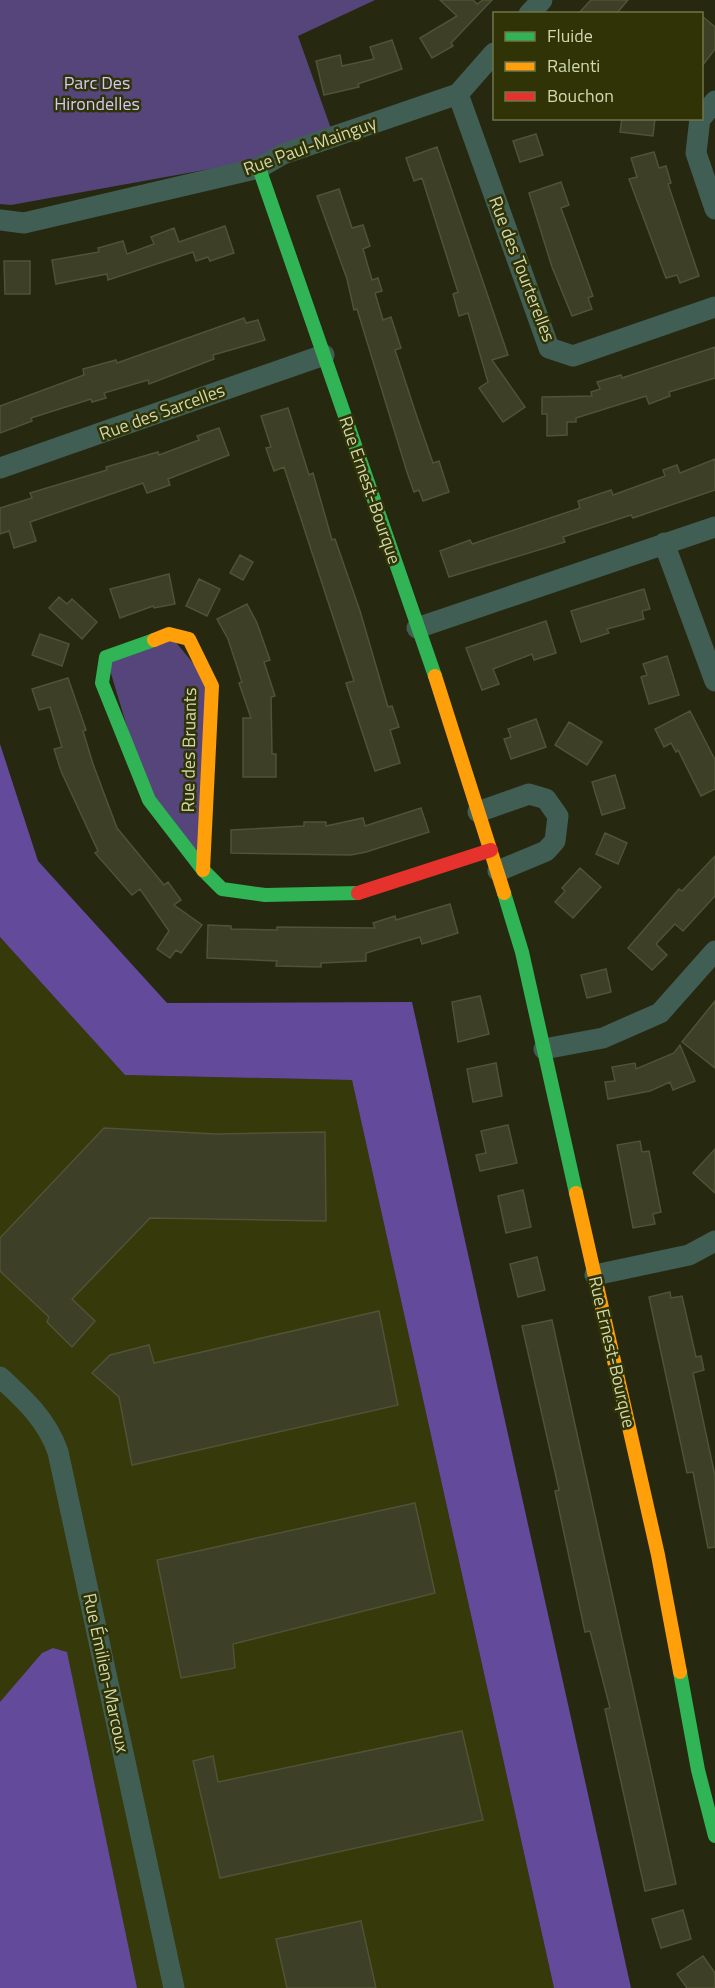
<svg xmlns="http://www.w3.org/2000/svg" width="715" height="1988" font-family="'Titillium Web',sans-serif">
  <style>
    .built { fill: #36390a }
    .green { fill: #55457b }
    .forest { fill: #644a9b }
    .building { fill: #3d3f26; stroke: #505336; stroke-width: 1.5 }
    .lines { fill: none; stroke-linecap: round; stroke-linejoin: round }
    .street { stroke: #415e54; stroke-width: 21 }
    .fast { stroke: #30b455; stroke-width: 14 }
    .slow { stroke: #ff9f0a; stroke-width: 14 }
    .jam { stroke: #e5322d; stroke-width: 14 }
    .labels { text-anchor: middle; stroke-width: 5; stroke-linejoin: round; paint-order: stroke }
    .park-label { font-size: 18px; fill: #d3c8fc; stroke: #2f3305 }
    .street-label { font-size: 18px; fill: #d1d7af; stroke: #2f3305 }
  </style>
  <rect width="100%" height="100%" fill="#272810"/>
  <!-- built -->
  <path class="built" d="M0 937 125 1075 352 1080 554 1988H0Z"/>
  <!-- green -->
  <path class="green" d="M0 0H375L298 36 334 137 254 161 11 205 0 204Z
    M169 634 212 686 203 870 149 800 106 657Z"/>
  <!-- forest -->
  <path class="forest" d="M0 744 38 861 167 1003 412 1002 631 1988H554L352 1080 125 1075 0 937Z
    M53 1648 67 1652 137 1988H0V1702L42 1653Z"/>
  <!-- building -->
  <path class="building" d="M440 0H473L477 4 483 0H492L451 43 453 46 432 58 420 38 457 16Z
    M591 0H628L616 14H578Z
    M702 16 715 27V49L702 66Z
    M392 40 402 69 358 84 359 87 324 95 316 61 340 55 342 66 374 59 370 47Z
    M622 118H655L653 136 620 132Z
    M536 134 543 155 520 162 513 141Z
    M437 147 508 355 492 360 525 407 503 422 479 388 488 382 468 313 459 316 453 294 458 292 422 178 414 181 406 158Z
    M654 152 659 168 666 166 671 183 668 184 699 276 680 283 677 275 666 278 629 179 637 177 631 158Z
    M561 182 569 205 561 208 593 296 588 298 592 309 572 316 552 267 529 193Z
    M339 189 352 228 363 225 370 246 363 249 372 280 378 278 382 291 375 293 383 320 391 317 401 348 395 350 417 417 433 463 439 461 449 492 423 501 419 490 414 492 407 472 357 309 354 310 347 279 317 196Z
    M225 226 234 253 210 261 208 257 196 261 193 252 108 280 107 274 56 284 52 260 99 252 98 248 123 241 127 254 154 244 151 237 174 228 179 242Z
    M4 261H30V294H5Z
    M244 318 246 323 258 320 265 340 213 355 214 359 149 384 148 380 104 393 106 398 92 402 91 399 31 418 32 421 0 433V406L84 375 83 369 116 360 117 363Z
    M715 347V378L669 392 670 396 649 404 646 396 576 418V422H567V435L547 436V414H542V397L592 396 591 392 600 389 597 382 621 375 622 378Z
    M288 408 309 475 313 473 332 540 335 539 360 611 388 707 392 706 399 727 390 730 400 763 375 771 346 683 354 681 284 467 274 471 266 448 271 447 261 416Z
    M219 428 229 455 168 479 170 485 147 493 143 483 30 522 36 541 14 548 9 531 0 534V508L32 498 30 493 107 470 106 467 158 452 159 455 199 440 197 436Z
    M715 459V490L633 518 631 515 563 537 565 542 449 577 440 551 470 540 472 544 580 508 578 501 611 490 613 495 665 476 663 470 677 465 680 473Z
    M240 555 253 562 243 580 230 573Z
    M169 574 175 604 154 608 153 606 120 618 110 589Z
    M199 579 220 589 207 616 186 606Z
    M644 589 650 609 642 611 644 619 607 629 609 633 581 642 571 611Z
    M59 597 67 604 72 599 97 622 82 639 49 608Z
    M247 604 257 623 270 660 264 662 275 696 271 697 272 754H276V777H243V718H251L239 683 242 682 228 639 217 619Z
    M546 621 556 653 534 660 532 654 493 669 499 684 482 690 466 648Z
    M40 634 69 644 62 666 32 655Z
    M667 656 679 695 649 704 641 677 647 675 643 664Z
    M68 678 86 730 83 731 93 764 117 828 164 885 168 882 181 900 174 905 202 925 181 953 176 950 170 958 157 949 169 931 140 889 132 895 95 853 98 851 61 771 54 749 62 747 50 707 39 710 32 689Z
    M690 711 715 760V789L701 796 678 750 676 752 671 743 664 747 655 729Z
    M536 719 546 747 511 759 504 739 511 737 508 729Z
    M569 722 602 742 587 765 555 745Z
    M615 775 625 808 602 815 592 782Z
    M421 808 429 832 366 852 351 855 231 853V830L304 826V822H326V826L363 818 365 826Z
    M605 833 627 843 618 864 596 854Z
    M715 856V896L683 931 675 924 656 944 667 955 652 970 628 948 679 889 682 891Z
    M580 868 601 887 573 918 555 902 565 891 562 888Z
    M450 904 458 933 422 944 420 937 366 953V961L321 963V967L276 966 277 961 207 958 208 925 231 926V929L277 930V927L375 928 373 923 395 916 396 920Z
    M606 969 611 992 587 998 581 975Z
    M480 996 489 1034 458 1042 452 1002Z
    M715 1001V1068L682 1042Z
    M680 1045 695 1081 673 1090 670 1082 650 1091 608 1099 605 1082 615 1081 612 1067 635 1063 636 1069 674 1053Z
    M496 1063 502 1096 473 1102 467 1069Z
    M508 1125 517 1163 480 1171 476 1155 486 1153 481 1131Z
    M104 1128 216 1134 325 1132 326 1221 150 1218 72 1299 95 1321 72 1347 47 1322 49 1317 0 1271V1238Z
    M640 1141 642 1152 649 1151 661 1212 653 1214 655 1224 633 1228 617 1145Z
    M715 1149V1193L693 1173Z
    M523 1190 531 1227 506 1233 498 1196Z
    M537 1257 545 1290 518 1297 510 1264Z
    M670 1292 671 1298 682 1296 696 1357 701 1356 704 1370 693 1373 715 1476V1547L708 1548 693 1472 687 1473 649 1297Z
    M379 1311 398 1405 132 1465 119 1397 92 1373 110 1355 149 1345 154 1363Z
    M552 1320 676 1884 645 1891 605 1709 610 1708 590 1631 585 1632 555 1491 559 1490 522 1326Z
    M415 1503 435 1593 233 1644 235 1668 181 1678 157 1560Z
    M462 1731 483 1820 220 1878 193 1761 213 1756 218 1782Z
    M683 1910 691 1939 661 1948 652 1919Z
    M361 1921 376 1988H287L276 1939Z
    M703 1956 715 1973V1988H687L677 1974Z"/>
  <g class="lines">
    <!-- street -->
    <path class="street" d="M529 14 542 0
      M458 94 549 348 573 356 715 307
      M702 117 715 101
      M700 118 696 153 715 209
      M0 220 24 223 259 168 283 154 458 94 494 53
      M0 468 324 355
      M664 543 715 681
      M417 628 715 527
      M478 812 529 794 546 799 558 816 555 841 546 851 498 871
      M544 1049 603 1038 660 1013 715 951
      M595 1275 689 1255 715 1241
      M0 1377C25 1400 47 1420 58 1452L174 1988"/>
    <!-- fast -->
    <path class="fast" d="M259 168 435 676
      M154 640 106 657 102 683 149 800 203 870 222 889 265 895 358 893
      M504 893 522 952 576 1193
      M680 1672 698 1770 715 1836"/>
    <!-- slow -->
    <path class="slow" d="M154 640 169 634 189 639 212 686 203 870
      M435 676 504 893
      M576 1193 658 1555 680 1672"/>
    <!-- jam -->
    <path class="jam" d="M358 893 491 850"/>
  </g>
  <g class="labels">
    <!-- park labels -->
    <g class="park-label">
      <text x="97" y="89">Parc Des<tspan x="97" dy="21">Hirondelles</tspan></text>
    </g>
    <!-- street labels -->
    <g class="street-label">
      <text transform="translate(310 146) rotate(-20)" y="6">Rue Paul-Mainguy</text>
      <text transform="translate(522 269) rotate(69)" y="6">Rue des Tourterelles</text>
      <text transform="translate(162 412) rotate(-20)" y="6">Rue des Sarcelles</text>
      <text transform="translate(370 490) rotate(71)" y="6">Rue Ernest-Bourque</text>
      <text transform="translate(189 750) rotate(-89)" y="6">Rue des Bruants</text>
      <text transform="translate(612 1352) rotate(77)" y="6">Rue Ernest-Bourque</text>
      <text transform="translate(106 1673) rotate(78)" y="6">Rue Émilien-Marcoux</text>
    </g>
  </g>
  <!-- legend -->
  <rect x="493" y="12" width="210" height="108" fill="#2f3305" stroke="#707549" stroke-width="1.5"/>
  <rect x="505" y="32" width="30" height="9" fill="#30b455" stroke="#707549" stroke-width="1.5"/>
  <text x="547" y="42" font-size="18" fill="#d1d7af">Fluide</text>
  <rect x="505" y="62" width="30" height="9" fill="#ff9f0a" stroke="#707549" stroke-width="1.5"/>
  <text x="547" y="72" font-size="18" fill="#d1d7af">Ralenti</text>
  <rect x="505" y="92" width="30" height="9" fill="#e5322d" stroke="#707549" stroke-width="1.5"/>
  <text x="547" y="102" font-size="18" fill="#d1d7af">Bouchon</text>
</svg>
